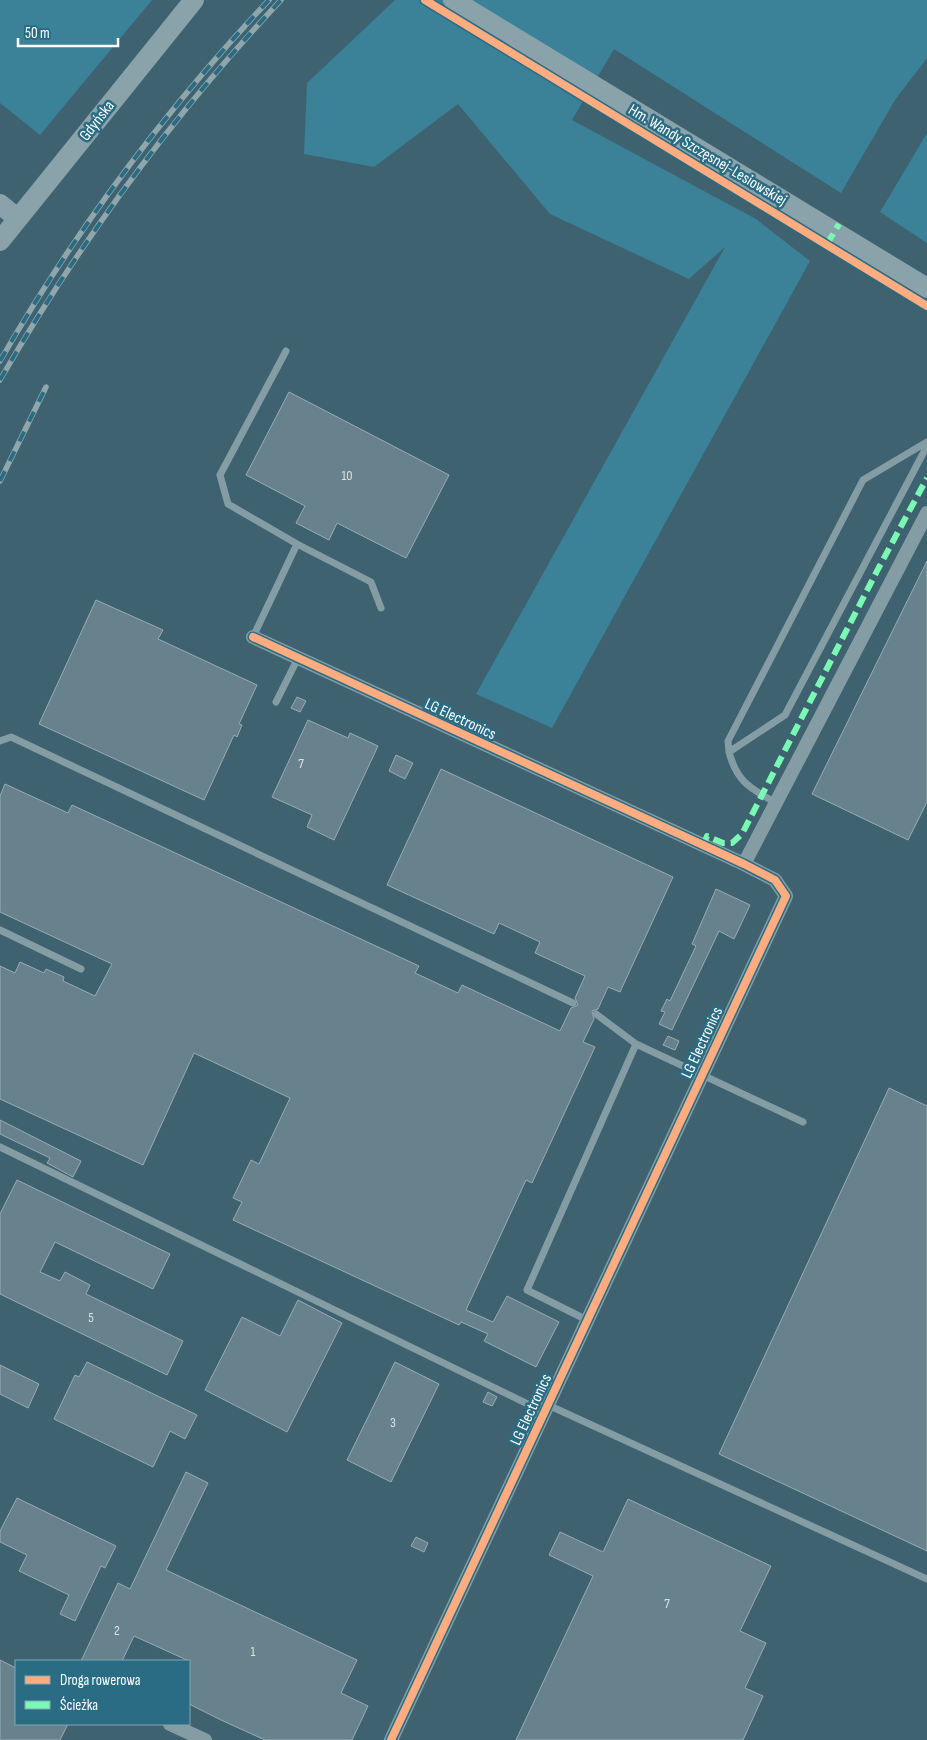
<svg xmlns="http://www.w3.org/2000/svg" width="927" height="1740" font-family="'Sofia Sans Condensed',sans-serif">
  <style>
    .green { fill: #3b8198 }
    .building { fill: #67828c; stroke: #98acb3 }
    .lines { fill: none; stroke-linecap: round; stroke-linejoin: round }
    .lane { stroke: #849da5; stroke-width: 7 }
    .street { stroke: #849da5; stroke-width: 14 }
    .secondary { stroke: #8aa2aa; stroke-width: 20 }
    .rail-casing { stroke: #90a6ad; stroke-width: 5.5 }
    .rail { stroke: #2a6c83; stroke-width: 4; stroke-dasharray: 11; stroke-linecap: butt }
    .quiet { stroke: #7af9b4; stroke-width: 6; stroke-dasharray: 12 6; stroke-linecap: butt }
    .cycleway-casing { stroke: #2a6c83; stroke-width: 11 }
    .cycleway { stroke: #ffac80; stroke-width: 8 }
    .labels { text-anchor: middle; stroke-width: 5; stroke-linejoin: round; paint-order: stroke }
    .number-label { font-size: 14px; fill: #d9e0e2 }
    .street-label { font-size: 16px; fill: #fff; stroke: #2a6c83 }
  </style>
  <rect width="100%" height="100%" fill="#3e626f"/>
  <!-- green -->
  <path class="green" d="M0 0H152L40 135 0 103Z
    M395 0H927V58L895 100 841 193 614 49 572 120 756 219 810 261 552 728 476 694 725 247 689 279 550 214 458 104 374 167 304 154 307 83Z
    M927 133V243L880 212Z"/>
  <!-- building -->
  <path class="building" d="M289 392 449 475 406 558 337 523 329 540 296 523 305 506 246 475Z
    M927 561V802L908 840 812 794Z
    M96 600 163 630 158 639 257 685 239 724 242 725 237 737 234 735 204 800 39 724Z
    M297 697 306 701 300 712 291 708Z
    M308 720 348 738 350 733 378 746 334 840 307 827 312 815 272 797Z
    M396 755 413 763 405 779 389 771Z
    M441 769 673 877 620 992 608 987 598 1009 592 1011 594 1019 583 1042 595 1047 532 1183 526 1180 466 1310 493 1322 507 1296 559 1322 536 1367 484 1341 488 1334 461 1322 459 1325 233 1220 242 1202 233 1198 251 1160 259 1164 290 1098 194 1053 143 1165 0 1099V966L15 973 20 962 44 973 46 969 64 977 63 981 95 996 112 964 0 912V796L5 784 68 813 72 805 419 966 415 973 458 993 462 985 560 1031 571 1008 578 1005 575 998 585 976 535 953 540 942 499 923 494 934 387 885Z
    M716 889 750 905 734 939 719 931 672 1030 659 1024 665 1012 661 1011 667 999 670 1001 696 946 692 944Z
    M668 1036 679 1041 675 1050 663 1045Z
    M889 1088 927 1106V1551L719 1454Z
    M0 1120 81 1161 73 1177 47 1163 50 1158 0 1134Z
    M17 1180 170 1254 153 1289 55 1242 40 1272 60 1281 65 1272 90 1285 86 1294 183 1341 167 1375 0 1294V1214Z
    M298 1300 342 1323 287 1432 205 1390 242 1317 280 1336Z
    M87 1362 197 1415 185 1439 170 1431 153 1467 54 1419 75 1375 79 1377Z
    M395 1362 439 1384 391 1482 347 1460Z
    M0 1365 39 1384 28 1408 0 1394Z
    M488 1392 497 1397 492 1406 483 1402Z
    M186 1472 208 1483 166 1570 357 1660 341 1693 368 1706 352 1740H265L221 1720 189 1704V1661L134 1636 122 1661H81L118 1583 130 1589Z
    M17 1498 116 1546 105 1568 101 1566 75 1621 60 1614 69 1595 19 1571 27 1555 0 1542V1531Z
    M628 1499 771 1566 740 1631 766 1643 745 1688 763 1696 743 1740H516L593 1576 549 1555 560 1532 603 1552Z
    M416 1537 428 1543 424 1552 411 1546Z
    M0 1660 16 1668V1724H68L60 1740H0Z"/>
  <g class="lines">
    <!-- lane -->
    <path class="lane" d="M286 351 220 475 228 504 297 544 371 582 381 608
      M253 637 297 544
      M276 702 298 658
      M0 741 11 737 573 1003
      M729 752 728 741 863 480 927 442
      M776 803C750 788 737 782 729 752L785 715 927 446
      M0 930 81 969
      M596 1014 636 1044 803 1122
      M0 1147 544 1412
      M587 1320 527 1290 636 1044
      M548 1405 927 1579"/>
    <!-- street -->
    <path class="street" d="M253 637 744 864 775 880 786 896 391 1740
      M744 864 927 513
      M170 1724 205 1740"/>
    <!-- secondary -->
    <path class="secondary" d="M453 0 927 288
      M0 204 17 218
      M0 241 194 0"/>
    <defs>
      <path id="rail" d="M0 361C75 231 166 109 269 0
        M0 380C79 243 173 115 281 0
        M0 481 46 387"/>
    </defs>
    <!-- rail casing -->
    <use href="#rail" class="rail-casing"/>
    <!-- rail -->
    <use href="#rail" class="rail"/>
    <!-- quiet -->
    <path class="quiet" d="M827 244 839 224
      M703 846 707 836 723 843H732L742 834 877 571 927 478"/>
    <defs>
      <path id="cycleway" d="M425 0 927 306
        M253 637 744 864 775 880 786 896 391 1740"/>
    </defs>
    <!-- cycleway casing -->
    <use href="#cycleway" class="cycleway-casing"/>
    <!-- cycleway -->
    <use href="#cycleway" class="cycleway"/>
  </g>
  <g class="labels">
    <!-- number labels -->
    <g class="number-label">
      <text x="347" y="480">10</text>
      <text x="301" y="768">7</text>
      <text x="91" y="1322">5</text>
      <text x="393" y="1427">3</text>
      <text x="667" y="1608">7</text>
      <text x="117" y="1635">2</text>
      <text x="253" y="1656">1</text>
    </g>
    <!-- street labels -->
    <g class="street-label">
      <text transform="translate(96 120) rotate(-52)" y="6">Gdyńska</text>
      <text transform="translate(708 154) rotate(31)" y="6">Hm. Wandy Szczęsnej-Lesiowskiej</text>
      <text transform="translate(461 718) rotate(25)" y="6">LG Electronics</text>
      <text transform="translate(701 1042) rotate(-65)" y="6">LG Electronics</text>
      <text transform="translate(530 1409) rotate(-65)" y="6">LG Electronics</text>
    </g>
  </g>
  <!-- legend -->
  <rect x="15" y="1660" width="175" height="65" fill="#2a6c83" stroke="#7fa7b5"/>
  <rect x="25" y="1676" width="25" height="8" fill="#ffac80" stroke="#7fa7b5"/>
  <text x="60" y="1685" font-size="15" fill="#ffffff">Droga rowerowa</text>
  <rect x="25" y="1701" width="25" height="8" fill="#7af9b4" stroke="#7fa7b5"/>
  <text x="60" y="1710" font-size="15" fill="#ffffff">Ścieżka</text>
  <!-- scale -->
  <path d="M18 38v8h100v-8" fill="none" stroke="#ffffff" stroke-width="2.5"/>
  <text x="25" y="38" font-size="15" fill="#ffffff" stroke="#2a6c83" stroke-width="4" paint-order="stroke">50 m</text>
</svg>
